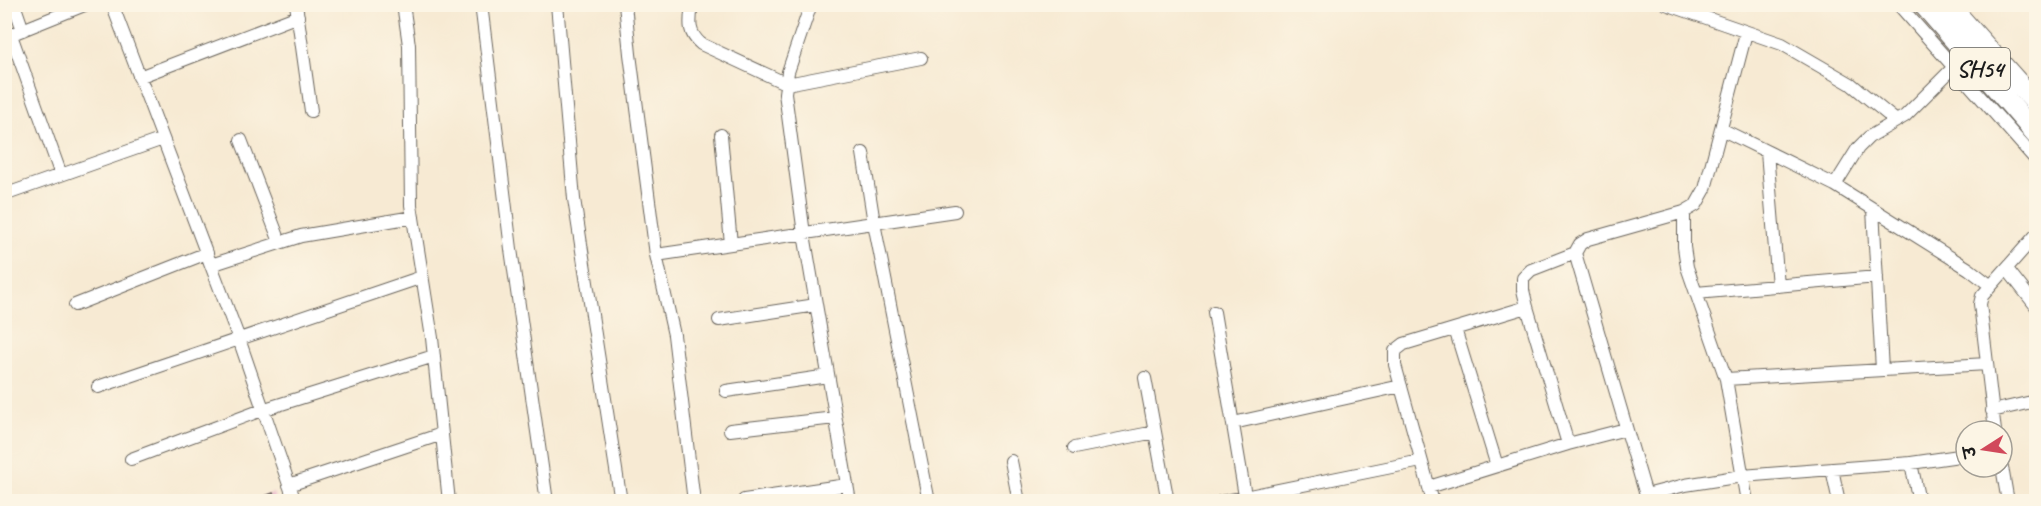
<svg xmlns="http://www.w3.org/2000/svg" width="2041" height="506" font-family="Caveat,'Playpen Sans Deva',sans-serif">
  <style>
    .building { fill: url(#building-hatch) }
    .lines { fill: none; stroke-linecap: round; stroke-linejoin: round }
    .street-casing { stroke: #69645c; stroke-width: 14 }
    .primary-casing { stroke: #69645c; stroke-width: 22 }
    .street { stroke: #fff; stroke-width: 12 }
    .primary { stroke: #fff; stroke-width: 20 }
    .labels { text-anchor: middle; stroke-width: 4.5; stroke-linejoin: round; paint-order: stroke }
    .shield { fill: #fcf5e5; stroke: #5f5d58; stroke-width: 1.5 }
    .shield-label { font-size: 24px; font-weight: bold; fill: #1c1c1c }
  </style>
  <defs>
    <pattern id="building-hatch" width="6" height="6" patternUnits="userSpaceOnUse" patternTransform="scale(1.5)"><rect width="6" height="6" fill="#ecaecc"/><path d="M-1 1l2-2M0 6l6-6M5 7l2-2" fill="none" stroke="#ca95af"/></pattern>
  </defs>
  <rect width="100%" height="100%" fill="#fcf5e5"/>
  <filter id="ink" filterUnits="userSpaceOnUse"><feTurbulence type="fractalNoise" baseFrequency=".0167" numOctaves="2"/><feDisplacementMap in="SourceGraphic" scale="12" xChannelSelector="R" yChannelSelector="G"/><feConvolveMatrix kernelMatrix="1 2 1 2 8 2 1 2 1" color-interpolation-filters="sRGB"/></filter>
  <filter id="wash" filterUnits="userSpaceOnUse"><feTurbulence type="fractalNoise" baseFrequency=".008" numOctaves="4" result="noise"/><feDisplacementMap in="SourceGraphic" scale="24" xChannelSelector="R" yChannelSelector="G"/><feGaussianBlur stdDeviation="1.35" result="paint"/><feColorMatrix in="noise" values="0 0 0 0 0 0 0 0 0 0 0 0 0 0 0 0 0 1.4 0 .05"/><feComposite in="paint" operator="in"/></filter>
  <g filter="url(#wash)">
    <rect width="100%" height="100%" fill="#f7ead3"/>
    <g id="blocks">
      <!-- building -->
      <path class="building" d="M273 493 276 502H251V501Z"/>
    </g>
  </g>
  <g filter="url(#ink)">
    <use href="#blocks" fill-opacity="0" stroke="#69645c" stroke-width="1.5"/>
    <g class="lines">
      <defs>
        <path id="street" d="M14 4 23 30
          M112 4 239 339 295 502
          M296 4 311 111
          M403 4 409 45 411 205 432 338 449 502
          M481 4 511 249 547 502
          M557 4 574 199 621 502
          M625 4 630 54 656 255 674 335 694 502
          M692 4C690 21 687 32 701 44L787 84 921 58
          M811 4 788 72 785 93 804 234 850 502
          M1666 4 1782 44 1851 84 1896 121
          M1898 4 2036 160
          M11 35 61 175
          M5 37 87 4
          M139 77 298 16
          M1721 129 1835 185 1969 269 1991 286
          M721 135 731 244
          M241 140 280 242
          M1767 152 1778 286
          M863 153 874 223 929 502
          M1835 185 1858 148 1869 137 1905 116 1954 67
          M4 195 163 139
          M1873 209 1882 370
          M1684 212V247L1687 267 1726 379 1747 502
          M656 255 955 211
          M211 265 301 236 413 217
          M2007 269 2036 306
          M1696 293 1877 277
          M75 305 207 253
          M1214 312 1246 502
          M719 320 816 305
          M1455 329 1497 466
          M1145 378 1168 502
          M1726 379 1987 364
          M98 387 422 277
          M726 391 828 376
          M1992 411 2036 401
          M1233 423 1401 386
          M730 430 835 418
          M1995 431 1980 304 1982 296 2036 235
          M1568 444 1527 307 1523 290V278L1531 270 1575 253
          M1074 448 1155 432
          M131 459 262 410 434 356
          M1011 461 1019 502
          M1911 463 1919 502
          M2002 467 2008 502
          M1832 469 1839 502
          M289 485 442 434
          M1429 487 1568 444 1626 429
          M1646 495 1685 485 1742 476 1911 463 1966 455
          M744 500 847 485
          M1220 502 1421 461
          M1433 502 1395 365V351L1404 344 1527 307
          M1648 502 1575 253 1580 244 1588 239 1684 212 1696 205 1705 189 1746 33"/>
        <path id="primary" d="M1923 4 2036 134
          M1948 4 2036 103"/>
      </defs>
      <!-- street casing -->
      <use href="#street" class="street-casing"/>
      <!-- primary casing -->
      <use href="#primary" class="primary-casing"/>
      <!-- street -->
      <use href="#street" class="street"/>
      <!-- primary -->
      <use href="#primary" class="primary"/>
    </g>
  </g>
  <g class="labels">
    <!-- shield labels -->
    <rect class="shield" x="1950" y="48" width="60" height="42" rx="4.5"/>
    <g class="shield-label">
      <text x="1980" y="77">SH54</text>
    </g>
  </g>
  <!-- margin -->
  <rect width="2041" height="506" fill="none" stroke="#fcf5e5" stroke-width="24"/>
  <!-- north arrow -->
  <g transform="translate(1984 449) rotate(258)"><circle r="28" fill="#fcf5e5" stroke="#a29e95" stroke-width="1.5"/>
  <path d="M0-4.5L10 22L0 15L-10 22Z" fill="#d1495b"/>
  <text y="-9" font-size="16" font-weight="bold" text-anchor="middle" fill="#1c1c1c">उ</text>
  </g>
</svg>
